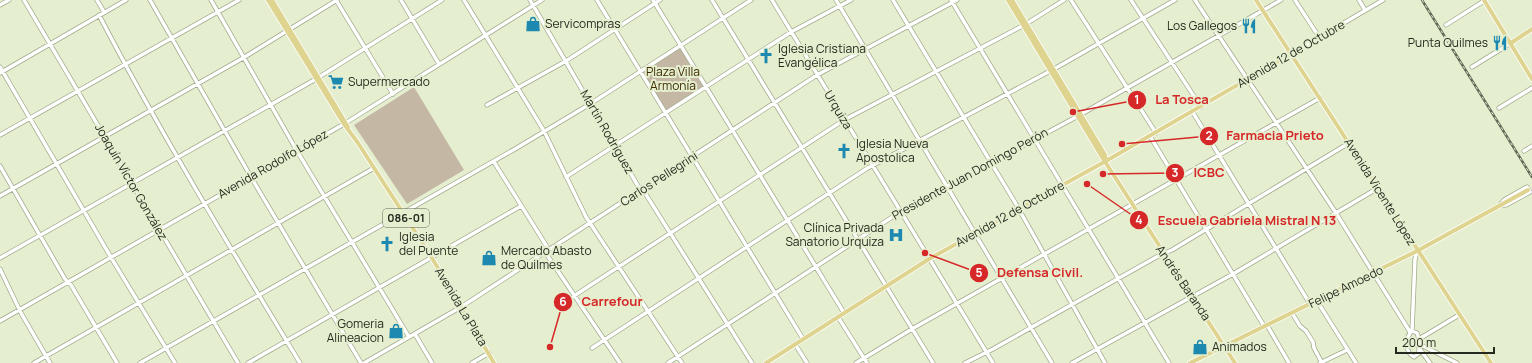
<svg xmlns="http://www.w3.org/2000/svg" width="1532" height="363" font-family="Manrope,sans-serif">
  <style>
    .green { fill: #c4b7a4 }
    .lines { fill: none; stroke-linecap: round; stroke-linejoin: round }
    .minor-casing { stroke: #a1ab8d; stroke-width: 5 }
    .major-casing { stroke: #fff; stroke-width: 5.5 }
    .minor { stroke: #fff; stroke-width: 3.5 }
    .major { stroke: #ded38f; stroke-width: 4 }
    .rail-casing { stroke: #616755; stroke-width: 2.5 }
    .rail { stroke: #e5efd0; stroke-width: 1; stroke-dasharray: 3; stroke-linecap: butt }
    .labels { text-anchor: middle; stroke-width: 4; stroke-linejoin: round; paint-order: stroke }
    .shield { fill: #e5efd0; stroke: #5f6553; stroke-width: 1 }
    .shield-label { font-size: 11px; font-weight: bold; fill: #262a1e }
    .poi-label { font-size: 12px; fill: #262a1e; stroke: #e5efd0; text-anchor: start }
    .street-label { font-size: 12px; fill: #262a1e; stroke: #e5efd0 }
    .park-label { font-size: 12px; fill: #3f2a01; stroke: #e5efd0 }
    .leader { fill: none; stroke: #d62828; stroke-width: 1.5 }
    .callout-dot { fill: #d62828; stroke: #e5efd0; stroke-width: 1.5 }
    .mark-label { font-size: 12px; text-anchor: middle; font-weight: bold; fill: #fff }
    .callout-label { font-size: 13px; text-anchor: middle; font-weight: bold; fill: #d62828; stroke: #e5efd0; stroke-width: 4; stroke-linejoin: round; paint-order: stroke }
  </style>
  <rect width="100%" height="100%" fill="#e5efd0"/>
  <!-- green -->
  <path class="green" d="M681 45 706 87 665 114 640 72Z
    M414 87 464 170 407 204 354 125Z"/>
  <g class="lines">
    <defs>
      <path id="minor" d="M24 0 238 363
        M97 0 104 12
        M150 0 251 177 361 363
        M211 0 297 151 409 337
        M336 0 393 94
        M401 0 439 64
        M464 0 544 131 586 217 682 363
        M530 0 638 186 645 193 752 363
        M597 0 803 339
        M653 0 844 313
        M712 0 933 363
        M772 0 993 363
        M836 0 1052 363
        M893 0 1016 204 1105 363
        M951 0 1169 363
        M1071 0 1156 133
        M1131 0 1201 107
        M1195 0 1336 213 1410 332
        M1295 0 1319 37
        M1359 0 1365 10
        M0 5 9 0
        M99 15C161 134 231 249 300 363
        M1446 25 1484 1
        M1291 54 1383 0
        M0 67 109 254 175 363
        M1472 67 1511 43
        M0 73 126 0
        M487 105 566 61 660 0
        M1499 108 1532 88
        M1192 111 1310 304
        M0 135 239 0
        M1150 136 1264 326
        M1524 151 1532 146
        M494 162 549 250
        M0 166 65 279 71 285 117 363
        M566 177 791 32 851 0
        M1527 187 1530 192 1506 205H1500L1504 200Z
        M0 196 243 58 337 0
        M545 252 620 363
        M0 258 316 79 442 0
        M0 269 21 313 50 363
        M1317 301 1356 363
        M560 305 844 120 1026 24 1064 0
        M1292 313 1300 326 1306 331 1313 342 1314 348 1322 363
        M838 317 867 363
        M0 321 344 124 542 0
        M1267 325 1289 363
        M1412 331 1415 259 1417 251
        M1412 331 1417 333 1419 339V353L1414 357C1405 353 1405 337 1412 331Z
        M415 334 432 363
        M1419 339 1459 315
        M795 344 807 363
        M1419 344 1457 363
        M592 348 866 169 1054 69 1175 0
        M1419 348 1430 363
        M34 363 374 168
        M140 363 515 149 590 104 751 0
        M248 363 521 206
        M364 363 461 307 817 75 957 0
        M472 363 489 353
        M668 363 900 212 1078 116 1281 0
        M856 363 912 329 1320 98
        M965 363 993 349 1160 255 1172 250 1349 143
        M1072 363 1233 274 1378 188
        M1320 363 1347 350"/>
      <path id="major" d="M268 0 344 124 358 143 432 258 494 363
        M272 0 348 127
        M1008 0 1102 157 1235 363
        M1012 0 1105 155 1106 161
        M1256 0 1491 363
        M1484 0 1532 79
        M1511 43 1532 29
        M766 363 929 259 1106 161 1291 54
        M1190 363 1417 251 1528 190"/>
    </defs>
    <!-- minor casing -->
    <use href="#minor" class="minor-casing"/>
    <!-- major casing -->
    <use href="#major" class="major-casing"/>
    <!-- minor -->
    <use href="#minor" class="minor"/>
    <!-- major -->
    <use href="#major" class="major"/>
    <defs>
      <path id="rail" d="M1422 0 1532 177"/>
    </defs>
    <!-- rail casing -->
    <use href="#rail" class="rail-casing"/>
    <!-- rail -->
    <use href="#rail" class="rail"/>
  </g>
  <!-- icons -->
  <defs>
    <symbol id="shop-bare" viewBox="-9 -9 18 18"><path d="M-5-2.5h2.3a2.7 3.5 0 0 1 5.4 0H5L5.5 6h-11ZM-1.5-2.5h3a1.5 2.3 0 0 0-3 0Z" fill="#1d88b0" stroke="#e5efd0" stroke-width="2.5" paint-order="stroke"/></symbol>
    <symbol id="restaurant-bare" viewBox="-9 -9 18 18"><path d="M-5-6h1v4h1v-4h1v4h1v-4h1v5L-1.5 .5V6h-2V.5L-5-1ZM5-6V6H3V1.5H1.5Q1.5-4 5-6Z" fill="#1d88b0" stroke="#e5efd0" stroke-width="2.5" paint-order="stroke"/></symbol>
    <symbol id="church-bare" viewBox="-9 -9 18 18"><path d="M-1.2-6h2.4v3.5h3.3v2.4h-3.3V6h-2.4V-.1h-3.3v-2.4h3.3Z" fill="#1d88b0" stroke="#e5efd0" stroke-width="2.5" paint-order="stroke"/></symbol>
    <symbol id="supermarket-bare" viewBox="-9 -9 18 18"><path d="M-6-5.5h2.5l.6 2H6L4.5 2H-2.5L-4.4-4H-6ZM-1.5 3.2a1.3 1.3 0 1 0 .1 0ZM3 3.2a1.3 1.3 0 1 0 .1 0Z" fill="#1d88b0" stroke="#e5efd0" stroke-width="2.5" paint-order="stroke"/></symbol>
    <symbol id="hospital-bare" viewBox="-9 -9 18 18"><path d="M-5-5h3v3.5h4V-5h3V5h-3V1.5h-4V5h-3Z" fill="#1d88b0" stroke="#e5efd0" stroke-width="2.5" paint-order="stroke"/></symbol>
  </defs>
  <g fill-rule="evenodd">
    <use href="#shop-bare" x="522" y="13" width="22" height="22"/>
    <use href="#restaurant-bare" x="1238" y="15" width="22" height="22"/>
    <use href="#restaurant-bare" x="1489" y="32" width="22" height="22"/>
    <use href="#church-bare" x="755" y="45" width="22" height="22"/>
    <use href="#supermarket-bare" x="325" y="71" width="22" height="22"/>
    <use href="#church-bare" x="833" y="140" width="22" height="22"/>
    <use href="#hospital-bare" x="885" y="224" width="22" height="22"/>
    <use href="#church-bare" x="376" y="233" width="22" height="22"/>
    <use href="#shop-bare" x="478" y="247" width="22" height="22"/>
    <use href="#shop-bare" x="385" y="320" width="22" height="22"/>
    <use href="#shop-bare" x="1189" y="336" width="22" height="22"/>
  </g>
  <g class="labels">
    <!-- shield labels -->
    <rect class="shield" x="383" y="209" width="46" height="18" rx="3"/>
    <g class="shield-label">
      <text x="406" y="222">086-01</text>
    </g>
    <!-- poi labels -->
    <g class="poi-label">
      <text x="545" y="28">Servicompras</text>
      <text x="1237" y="30" text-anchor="end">Los Gallegos</text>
      <text x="1488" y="47" text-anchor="end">Punta Quilmes</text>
      <text x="778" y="53">Iglesia Cristiana<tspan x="778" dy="14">Evangélica</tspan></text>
      <text x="348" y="86">Supermercado</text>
      <text x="856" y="148">Iglesia Nueva<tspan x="856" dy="14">Apostolica</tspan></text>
      <text x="884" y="232" text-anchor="end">Clínica Privada<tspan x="884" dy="14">Sanatorio Urquiza</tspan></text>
      <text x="399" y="241">Iglesia<tspan x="399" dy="14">del Puente</tspan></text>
      <text x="501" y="255">Mercado Abasto<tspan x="501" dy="14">de Quilmes</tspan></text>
      <text x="384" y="328" text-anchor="end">Gomeria<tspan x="384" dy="14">Alineacion</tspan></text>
      <text x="1212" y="351">Animados</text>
    </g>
    <!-- street labels -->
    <g class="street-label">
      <text transform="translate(1291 54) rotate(-30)" y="4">Avenida 12 de Octubre</text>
      <text transform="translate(838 110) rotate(59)" y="4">Urquiza</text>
      <text transform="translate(607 132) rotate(60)" y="4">Martín Rodríguez</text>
      <text transform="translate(273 164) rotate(-30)" y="4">Avenida Rodolfo López</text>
      <text transform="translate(970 174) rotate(-29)" y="4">Presidente Juan Domingo Perón</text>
      <text transform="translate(659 179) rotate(-33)" y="4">Carlos Pellegrini</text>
      <text transform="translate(131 182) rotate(60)" y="4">Joaquín Víctor González</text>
      <text transform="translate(1380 192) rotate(58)" y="4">Avenida Vicente López</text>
      <text transform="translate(1010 214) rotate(-29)" y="4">Avenida 12 de Octubre</text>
      <text transform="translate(1183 283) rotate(56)" y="4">Andrés Baranda</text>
      <text transform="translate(1346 287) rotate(-26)" y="4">Felipe Amoedo</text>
      <text transform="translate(461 307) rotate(59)" y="4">Avenida La Plata</text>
    </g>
    <!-- park labels -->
    <g class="park-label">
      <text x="673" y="76">Plaza Villa<tspan x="673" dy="14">Armonía</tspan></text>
    </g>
  </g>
  <!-- callouts -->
  <path class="leader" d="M1073 112L1137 100M1122 144L1209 136M1103 174L1175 173M1087 184L1139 220M925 253L979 273M550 347L563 302"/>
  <g class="callout-dot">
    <circle cx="1073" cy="112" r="4"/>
    <circle cx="1122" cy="144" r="4"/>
    <circle cx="1103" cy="174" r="4"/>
    <circle cx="1087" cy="184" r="4"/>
    <circle cx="925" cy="253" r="4"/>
    <circle cx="550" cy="347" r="4"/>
    <circle cx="1137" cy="100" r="10"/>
    <circle cx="1209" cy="136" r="10"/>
    <circle cx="1175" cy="173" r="10"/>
    <circle cx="1139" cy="220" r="10"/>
    <circle cx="979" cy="273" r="10"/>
    <circle cx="563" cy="302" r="10"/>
  </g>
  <g class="mark-label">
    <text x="1137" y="104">1</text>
    <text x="1209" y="140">2</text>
    <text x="1175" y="177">3</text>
    <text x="1139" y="224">4</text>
    <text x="979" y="277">5</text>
    <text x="563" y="306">6</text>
  </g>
  <g class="callout-label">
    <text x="1182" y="104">La Tosca</text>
    <text x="1275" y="140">Farmacia Prieto</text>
    <text x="1209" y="177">ICBC</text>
    <text x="1247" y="225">Escuela Gabriela Mistral N 13</text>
    <text x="1040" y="277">Defensa Civil.</text>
    <text x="612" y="306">Carrefour</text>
  </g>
  <!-- scale -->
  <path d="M1396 347v6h98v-6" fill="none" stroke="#262a1e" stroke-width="2"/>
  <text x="1402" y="347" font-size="12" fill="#262a1e" stroke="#e5efd0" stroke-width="3" paint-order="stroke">200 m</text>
</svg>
